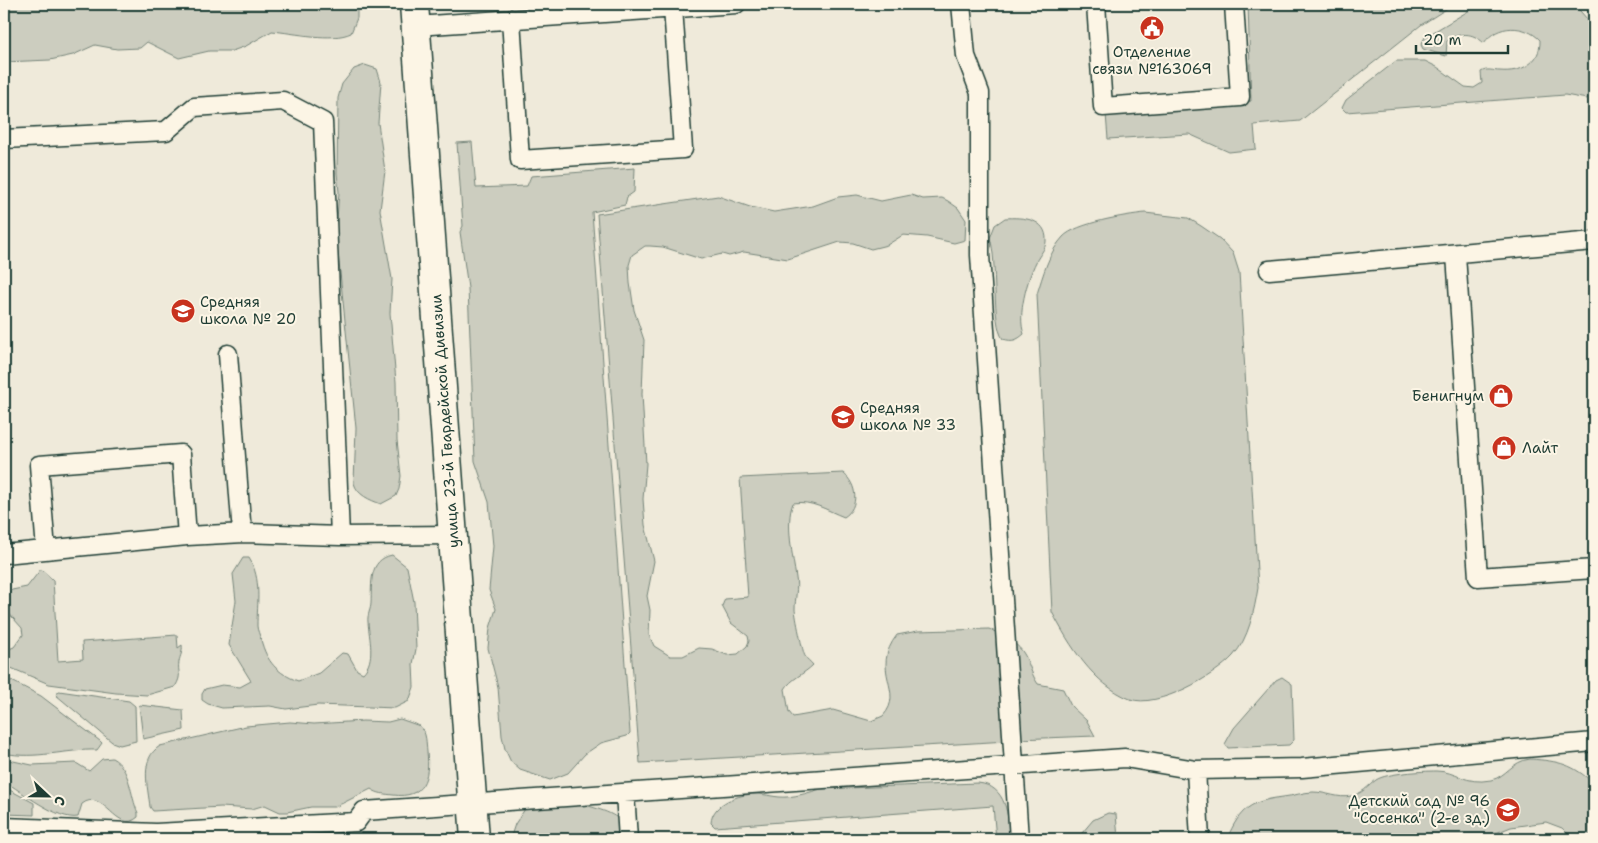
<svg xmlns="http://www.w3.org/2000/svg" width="1598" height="843" font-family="'Shantell Sans',sans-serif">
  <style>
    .green { fill: #cccdbf; stroke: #76857a }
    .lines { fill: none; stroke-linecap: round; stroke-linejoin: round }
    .service-casing { stroke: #1f3d34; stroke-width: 21 }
    .tertiary-casing { stroke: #1f3d34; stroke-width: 31 }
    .service { stroke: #fcf5e5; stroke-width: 18 }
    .tertiary { stroke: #fcf5e5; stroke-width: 28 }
    .labels { text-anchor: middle; stroke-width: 4; stroke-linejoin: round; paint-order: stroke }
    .poi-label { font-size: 15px; fill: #1f3d34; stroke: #fcf5e5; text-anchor: start }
    .street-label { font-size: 15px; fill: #1f3d34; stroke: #fcf5e5 }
  </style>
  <rect width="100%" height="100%" fill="#efeada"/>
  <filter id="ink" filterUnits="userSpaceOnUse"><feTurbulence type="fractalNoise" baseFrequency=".02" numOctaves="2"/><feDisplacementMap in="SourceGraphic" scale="10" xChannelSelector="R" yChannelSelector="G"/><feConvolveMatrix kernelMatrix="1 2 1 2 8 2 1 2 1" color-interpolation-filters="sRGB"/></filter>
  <g filter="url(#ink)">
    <!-- green -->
    <path class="green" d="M4 4H357V18L351 33C332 42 294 33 272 31L246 46 232 51H209L179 58 147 42 140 48 117 49 95 45 73 55 50 60 4 62Z
      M1248 4H1454L1421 25 1300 121 1254 125 1256 149 1229 152 1189 134 1108 139 1106 114 1251 101Z
      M1480 4H1574L1594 27V87L1587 99 1565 95 1346 112 1342 108 1346 100 1396 61H1425L1437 67 1465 87 1474 88 1482 83 1481 72C1487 68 1493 71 1500 71 1521 73 1541 63 1540 40 1525 24 1497 24 1484 43 1472 32 1460 32 1447 41L1446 56 1423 49 1421 45 1425 37Z
      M365 65 377 69 381 82 378 123 385 171 380 210 392 279 390 313 396 382 397 440 401 476 399 489 396 496 381 504C370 500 357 495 354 483L356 428 336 233 339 192 337 173 338 98 342 84 354 69Z
      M472 142 476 188 527 186 531 176 635 168 634 192 627 197 625 205 592 212 630 733 627 736 601 743 585 754 568 773 550 780 520 770 511 762 505 749 502 736 498 687 488 648 490 628 496 609 489 590 493 546 489 502 475 461 468 288 460 232 463 226 457 143Z
      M857 195 881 201 911 195 923 199 942 198 948 201 958 208 966 220 965 240 954 243 927 237 903 235 887 245 871 249 853 243 840 242 788 259 744 252 729 256 722 254 701 259 663 247 650 246H645L632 255 629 265 630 283 634 310 644 340 642 394 646 464 643 499 645 525 654 561 647 596 650 610 649 635 654 646 670 656H683L699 648 712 649 727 655 738 654 747 646 749 641 748 636 731 623 722 606 725 599 748 597 740 478 843 473C857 484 860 507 844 517 826 510 812 500 793 503 785 523 793 557 796 578 798 588 795 599 795 609 795 614 803 654 805 656 807 660 810 661 813 665 804 674 791 679 785 689L789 712 793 717 833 710 871 721 883 716C906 691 869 671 897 635L918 631 989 629 998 633 1007 741 640 763 597 214 718 196 750 207 774 212 813 206 838 197Z
      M1145 213 1188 218 1201 226 1220 239 1233 253 1239 272 1258 588C1254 611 1249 638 1233 656 1215 676 1157 709 1130 699 1093 684 1070 646 1052 612L1037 294C1043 275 1049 252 1063 237 1076 223 1126 215 1145 213Z
      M1005 218C1022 217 1047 218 1046 241 1046 249 1039 255 1036 262 1027 280 1017 315 1024 334 1017 340 1013 342 1003 339 991 322 998 263 990 238L995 225Z
      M392 555 407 567 414 602 416 649 413 664 414 687 409 701 395 708 318 705 286 709 270 706 222 708 208 704 202 700V694L205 689 222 685 240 687 251 681 229 645 236 601 233 574 243 558H249C262 579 257 603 257 626 257 630 260 635 261 640 267 662 277 673 298 681L319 673 342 653 348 654 357 670 363 673C376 660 369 638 368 622 367 615 371 609 371 603 372 584 368 560 392 555Z
      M41 569 53 580 58 661 83 659 82 642 177 635 178 648 182 645C183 653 180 655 179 662 177 673 183 674 175 687L147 695 116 693 49 684 4 665V651L14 647 23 635 22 628 5 609 6 595 12 590 27 587Z
      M1011 641C1030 653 1027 668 1038 684L1063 689 1071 706 1087 721 1095 736 1018 739Z
      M4 677 41 696 100 741 102 743 97 750C66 749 35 760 4 753Z
      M1282 677 1292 684 1294 740 1289 745 1228 748 1225 744 1234 728 1276 680Z
      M59 691 129 701 135 706 136 741 120 745 112 742 56 695Z
      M139 705 183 710 184 730 143 739Z
      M400 719 420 726C427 733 426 743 427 752 430 778 424 799 393 795 385 794 378 794 371 789L335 807H311L287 812H280L265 805 252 809 221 807 153 811 150 807C148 787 139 759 160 746L246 726 290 722 314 724 363 721 388 722Z
      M112 758C131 768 130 796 138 813V817C117 836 104 787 82 804L78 817C58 821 21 791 4 781V759L32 765 76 763 89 771 102 759Z
      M1530 759C1559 761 1573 764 1594 784V839H1568V834L1562 828 1546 822 1511 827 1481 839H1227C1240 808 1251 801 1283 797 1293 796 1304 792 1313 792 1327 792 1338 799 1351 796 1362 794 1368 786 1376 780 1386 773 1423 771 1436 771 1456 771 1465 785 1491 780 1506 777 1512 761 1530 759Z
      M978 783C1007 786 1008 815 1010 839H996L993 806 715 827 711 823C712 803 739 794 756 794 766 794 776 798 787 797 799 796 810 792 821 789Z
      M4 787 34 803V815L4 814Z
      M579 804C587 805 615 813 619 820 622 825 622 834 623 839H600L596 836 510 839 515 824 527 806Z
      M1108 813 1116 814 1118 839H1077L1093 820Z"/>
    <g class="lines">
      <defs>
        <path id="service" d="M961 4 966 56 980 93V255L1019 839
          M1096 4 1103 107 1240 97 1234 4
          M511 19 520 160 683 149 673 8
          M416 26 736 4
          M4 139 166 131 194 107 283 101 323 122 340 536
          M1456 255 1478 577 1594 569
          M1269 270 1594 241
          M228 354 241 521 244 533
          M46 550 39 465 181 454 187 536
          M4 554 187 536 244 533 340 536 454 535
          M1196 770 1200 839
          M625 793 628 839
          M4 827 156 833 356 822 364 811 1125 758 1196 770 1302 768 1594 742"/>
        <path id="tertiary" d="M414 4 475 839"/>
      </defs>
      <!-- service casing -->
      <use href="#service" class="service-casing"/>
      <!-- tertiary casing -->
      <use href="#tertiary" class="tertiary-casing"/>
      <!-- service -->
      <use href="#service" class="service"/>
      <!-- tertiary -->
      <use href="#tertiary" class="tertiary"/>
    </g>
  </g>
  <!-- icons -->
  <defs>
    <symbol id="civic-disc" viewBox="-11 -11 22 22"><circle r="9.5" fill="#c8321e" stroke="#fcf5e5"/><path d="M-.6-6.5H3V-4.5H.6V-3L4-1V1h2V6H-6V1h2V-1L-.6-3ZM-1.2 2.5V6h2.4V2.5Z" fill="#fff"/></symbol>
    <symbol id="school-disc" viewBox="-11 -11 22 22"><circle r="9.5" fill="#c8321e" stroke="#fcf5e5"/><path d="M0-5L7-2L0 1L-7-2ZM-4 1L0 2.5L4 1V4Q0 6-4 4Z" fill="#fff"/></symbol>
    <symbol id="shop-disc" viewBox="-11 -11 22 22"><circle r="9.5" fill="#c8321e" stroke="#fcf5e5"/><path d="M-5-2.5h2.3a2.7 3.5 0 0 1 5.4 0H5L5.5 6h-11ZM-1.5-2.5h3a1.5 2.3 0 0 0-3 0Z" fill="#fff"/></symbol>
  </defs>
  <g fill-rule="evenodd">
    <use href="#civic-disc" x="1138" y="14" width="28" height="28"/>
    <use href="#school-disc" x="169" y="297" width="28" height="28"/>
    <use href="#shop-disc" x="1487" y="382" width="28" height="28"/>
    <use href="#school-disc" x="829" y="403" width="28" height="28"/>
    <use href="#shop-disc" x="1490" y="434" width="28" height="28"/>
    <use href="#school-disc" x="1494" y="796" width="28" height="28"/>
  </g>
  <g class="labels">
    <!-- poi labels -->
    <g class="poi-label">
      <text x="1152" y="57" text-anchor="middle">Отделение<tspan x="1152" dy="17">связи №163069</tspan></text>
      <text x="200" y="307">Средняя<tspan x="200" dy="17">школа № 20</tspan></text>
      <text x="1484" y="401" text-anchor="end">Бенигнум</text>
      <text x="860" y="413">Средняя<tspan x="860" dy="17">школа № 33</tspan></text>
      <text x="1522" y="453">Лайт</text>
      <text x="1490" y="806" text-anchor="end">Детский сад № 96<tspan x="1490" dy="17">"Сосенка" (2-е зд.)</tspan></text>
    </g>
    <!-- street labels -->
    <g class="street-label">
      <text transform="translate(445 421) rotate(-94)" y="5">улица 23-й Гвардейской Дивизии</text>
    </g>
  </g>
  <!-- margin -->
  <rect width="1598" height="843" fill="none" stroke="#fcf5e5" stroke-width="20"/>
  <rect x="10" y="10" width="1578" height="823" fill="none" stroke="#1f3d34" stroke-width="2" filter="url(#ink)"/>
  <!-- north arrow -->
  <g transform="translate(48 796) rotate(112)" stroke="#fcf5e5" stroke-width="4" paint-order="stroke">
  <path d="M0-4L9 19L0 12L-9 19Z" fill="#1f3d34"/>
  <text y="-8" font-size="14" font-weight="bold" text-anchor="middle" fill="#1f3d34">С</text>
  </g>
  <!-- scale -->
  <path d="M1416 45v8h92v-8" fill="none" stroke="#1f3d34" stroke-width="2.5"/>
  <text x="1423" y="45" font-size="15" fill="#1f3d34" stroke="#fcf5e5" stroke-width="4" paint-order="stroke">20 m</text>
</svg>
